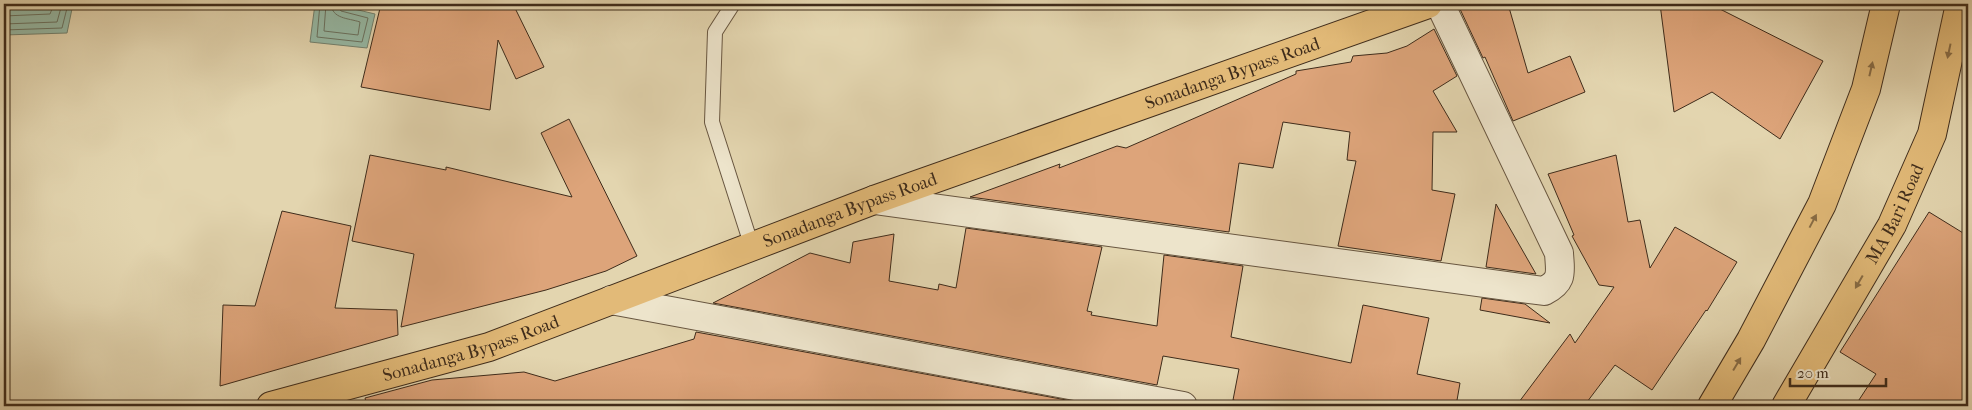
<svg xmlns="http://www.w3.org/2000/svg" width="1972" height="410" font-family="'IM FELL French Canon',serif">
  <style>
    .water { fill: #96b9a5; stroke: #73816e }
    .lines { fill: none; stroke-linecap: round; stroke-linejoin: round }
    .shore { stroke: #6a7260; stroke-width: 1 }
    .building { fill: #dda47a; stroke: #3f2c1b }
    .lane-casing { stroke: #685640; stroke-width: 16 }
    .street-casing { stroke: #685640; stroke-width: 30 }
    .primary-casing { stroke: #3f2c1b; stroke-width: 30 }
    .lane { stroke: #ede4cb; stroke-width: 14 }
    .street { stroke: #ede4cb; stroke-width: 28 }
    .primary { stroke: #e2ba78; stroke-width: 28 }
    .oneway { fill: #886c45 }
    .labels { text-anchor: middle; stroke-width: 4.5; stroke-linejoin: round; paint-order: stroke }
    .street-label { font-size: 18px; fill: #3f2c1b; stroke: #ede4cb }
  </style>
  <rect width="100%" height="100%" fill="#e3d5af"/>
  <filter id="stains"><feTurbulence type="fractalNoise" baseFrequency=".004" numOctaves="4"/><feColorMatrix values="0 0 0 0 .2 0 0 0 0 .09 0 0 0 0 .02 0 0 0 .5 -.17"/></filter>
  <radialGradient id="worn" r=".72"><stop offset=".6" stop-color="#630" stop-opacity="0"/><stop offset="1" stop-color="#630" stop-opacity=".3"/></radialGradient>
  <!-- water -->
  <path class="water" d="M4 4H73L67 33 4 35Z
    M315 4H333L375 14 367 48 310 42Z"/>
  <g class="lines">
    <!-- shore -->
    <path class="shore" d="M320 4 317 37 362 42 368 18 341 11 337 4
      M326 4 324 31 358 35 360 22C348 18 332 19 331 4
      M4 16 50 14 54 4
      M4 24 57 22 62 4
      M4 30 62 28 68 4"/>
  </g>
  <!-- building -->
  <path class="building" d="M381 4H513L544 67 516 79 498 40 490 110 361 87Z
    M1474 4H1508L1528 73 1570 56 1585 92 1513 121 1485 57 1483 58 1460 9Z
    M1660 4H1710L1823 61 1780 139 1712 92 1674 112Z
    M1434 29 1457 76 1433 91 1457 132H1433L1432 190 1455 194 1441 261 1338 246 1356 161 1347 160 1350 132 1283 122 1273 168 1239 163 1229 232 970 197 1060 164 1059 168 1117 146 1126 148 1296 74V71L1351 62 1353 56 1387 53 1407 46Z
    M569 119 637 256 606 271 546 290 401 327 414 254 352 241 370 155 446 170V167L572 197 541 133Z
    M1616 155 1628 222 1640 220 1650 268 1675 227 1737 262 1707 311 1706 310 1652 390 1615 365 1584 406H1516L1570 334 1575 343 1614 287 1599 285 1572 236 1574 235 1548 174Z
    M1496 204 1536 274 1486 267Z
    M282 211 351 226 335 308 397 310 398 335 220 386 223 305 255 306Z
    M1929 212 1968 236V406H1855L1876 374 1840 352Z
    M966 228 1102 247 1087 311 1092 312 1091 315 1157 326 1164 255 1243 266 1231 337 1351 363 1363 305 1429 318 1417 374 1460 383 1456 406H1263L1233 400 1239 369 1163 356 1157 385 713 303 810 253 850 263 853 242 894 234 889 281 938 290 939 284 956 288Z
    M1482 298 1525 304 1550 323 1480 310Z
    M696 332 1099 406H367L365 398 432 380 524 372 555 381 694 339Z"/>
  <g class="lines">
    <defs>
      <path id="lane" d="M733 4 715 32 712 122 752 247"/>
      <path id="street" d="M874 200 1544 291C1564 281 1560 272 1559 253L1440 4
        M611 300 1183 406"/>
      <g id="primary">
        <path id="s1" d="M271 406 489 347 874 200 1428 4"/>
        <path d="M1712 406 1751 340 1822 204 1866 89 1886 4"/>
        <path id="s2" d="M1786 406 1892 225 1932 134 1960 4"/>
      </g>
    </defs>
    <!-- lane casing -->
    <use href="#lane" class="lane-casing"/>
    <!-- street casing -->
    <use href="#street" class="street-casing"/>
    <!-- primary casing -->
    <use href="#primary" class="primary-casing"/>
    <!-- lane -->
    <use href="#lane" class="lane"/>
    <!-- street -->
    <use href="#street" class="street"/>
    <!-- primary -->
    <use href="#primary" class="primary"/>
  </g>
  <!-- one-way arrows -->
  <defs><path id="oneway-solid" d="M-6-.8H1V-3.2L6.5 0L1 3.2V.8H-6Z" transform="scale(1.25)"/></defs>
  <g class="oneway">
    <use href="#oneway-solid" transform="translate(1949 51) rotate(102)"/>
    <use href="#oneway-solid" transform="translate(1871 69) rotate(-77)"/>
    <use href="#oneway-solid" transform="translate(1813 221) rotate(-62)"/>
    <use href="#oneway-solid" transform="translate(1859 282) rotate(120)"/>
    <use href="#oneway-solid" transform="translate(1737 364) rotate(-59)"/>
  </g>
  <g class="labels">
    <!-- street labels -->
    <g class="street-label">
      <text dy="6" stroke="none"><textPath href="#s1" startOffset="1018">Sonadanga Bypass Road</textPath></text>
      <text dy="6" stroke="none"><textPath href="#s1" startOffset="612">Sonadanga Bypass Road</textPath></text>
      <text dy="6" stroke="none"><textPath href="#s2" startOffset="221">MA Bari Road</textPath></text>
      <text dy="6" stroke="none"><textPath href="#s1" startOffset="208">Sonadanga Bypass Road</textPath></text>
    </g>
  </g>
  <!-- margin -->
  <rect width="1972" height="410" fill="none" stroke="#e3d5af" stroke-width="20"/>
  <rect x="5" y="5" width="1962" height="400" fill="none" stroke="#3f2c1b" stroke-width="2.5"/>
  <rect x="10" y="10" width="1952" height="390" fill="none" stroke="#3f2c1b"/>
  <!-- scale -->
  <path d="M1790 378v8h96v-8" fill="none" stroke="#3f2c1b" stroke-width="2.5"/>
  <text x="1797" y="378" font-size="15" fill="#3f2c1b" stroke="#ede4cb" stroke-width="4" paint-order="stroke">20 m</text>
  <rect width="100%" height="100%" filter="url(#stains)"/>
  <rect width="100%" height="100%" fill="url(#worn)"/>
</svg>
